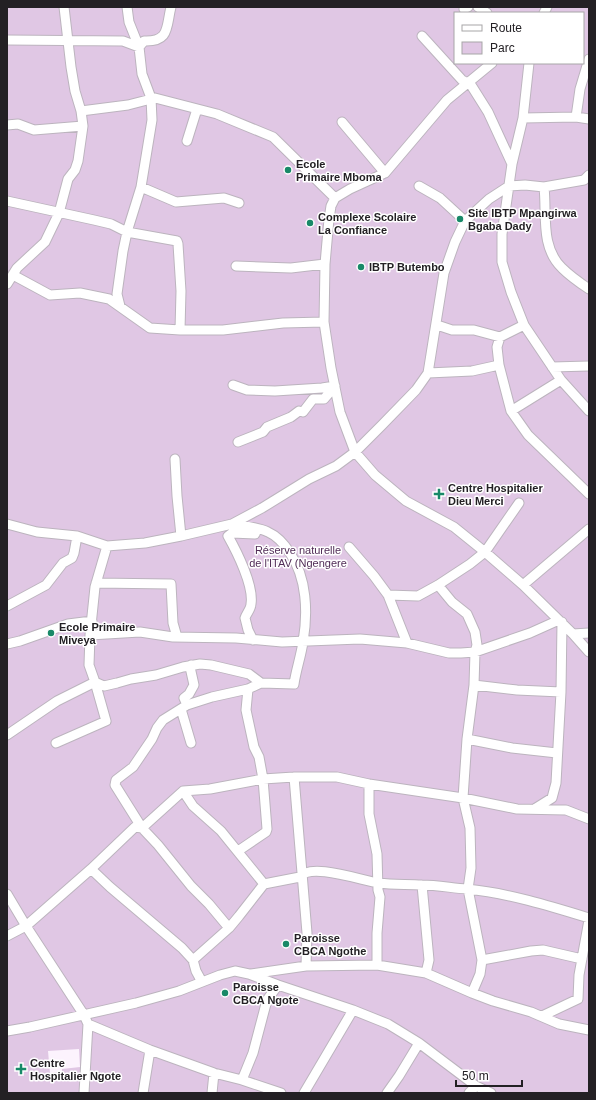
<svg xmlns="http://www.w3.org/2000/svg" width="596" height="1100" font-family="Arial,sans-serif">
  <style>
    .green { fill: #e0c7e4; fill-rule: evenodd }
    .lines { fill: none; stroke-linecap: round; stroke-linejoin: round }
    .minor-casing { stroke: #bcb4be; stroke-width: 11 }
    .minor { stroke: #fff; stroke-width: 9 }
    .poi-dot { fill: #188968; stroke: #fff; stroke-width: 1.5 }
    .labels { text-anchor: middle; stroke-width: 3; stroke-linejoin: round; paint-order: stroke }
    .poi-label { font-size: 11px; font-weight: bold; fill: #232024; stroke: #fff; text-anchor: start }
    .park-label { font-size: 11px; fill: #512d57; stroke: #fff }
  </style>
  <rect width="100%" height="100%" fill="#fcf3fd"/>
  <!-- green -->
  <path class="green" d="M7 7H589V1093H7ZM455 13H583V63H455ZM79 1049 80 1067 62 1069V1072L50 1073 48 1051Z"/>
  <g class="lines">
    <defs>
      <path id="minor" d="M478 7 487 13
        M464 9 468 7
        M544 13 547 7
        M422 36 462 80 471 85 488 112 512 164
        M7 40 123 41 139 47 144 41C170 42 166 27 171 7
        M492 63 447 100 385 173 350 189 335 198 331 206 329 219 325 264 324 322 331 368 340 412 355 452 375 475 406 501 454 527 485 552 523 585 573 634 589 652
        M529 63 523 118 512 164 502 234V262L511 292 524 325 561 380 589 411
        M81 111 128 105 155 98 217 114 273 137 335 198
        M576 117 580 89 589 59
        M523 118 576 117 589 119
        M342 122 385 173
        M7 125 18 124 34 130 83 126
        M187 141 197 109
        M419 186 440 198 465 221
        M141 187 176 202 224 198 239 203
        M544 187 584 180 589 175
        M7 201 94 220 111 224 127 232 177 241 178 244 181 291 180 330H223L283 323 324 322
        M236 266 291 268 325 264
        M13 275 50 295 80 293 109 299 150 328 180 330
        M7 284 17 268 45 242 59 213 68 179 75 170 78 161 83 126 81 111 75 91 71 67 64 7
        M120 306 117 294 123 251 127 232 141 187 152 120 151 98 142 74 139 47 129 22 127 7
        M437 325 452 330H474L500 337
        M524 325 500 337 497 347 499 365 511 411 528 435 589 494
        M552 367 589 366
        M428 373 472 371 499 365
        M233 385 247 390 275 391 322 388 335 386 324 399H313L303 412 299 411 291 417 267 427 263 432 238 442
        M511 411 561 380
        M175 459 177 496 181 536
        M7 524 37 532 77 536 107 546 145 543 181 536 232 524 262 508 309 479 336 466 355 452 382 425 416 390 428 373 444 273 455 242 465 221 489 199 509 186 525 185 544 187C547 214 540 247 562 268 570 276 580 283 589 289
        M107 546 95 587 90 635 89 665 95 682 104 686 117 683 131 679 156 675 183 667 200 664 211 665 249 674 261 683
        M349 547 374 576 388 595 407 643
        M96 583 171 584 173 623 177 637
        M438 585 452 602 467 614 475 632 477 645 475 652 474 685 467 739 463 798 470 828 471 868 468 889 482 960 480 974 472 993
        M523 585 589 529
        M388 595 418 596 438 585 470 564 485 552 519 503
        M7 606 46 585 63 563 72 558 74 553 77 536
        M573 634 589 633
        M90 635 140 632 173 637 236 638 282 642 360 639 407 643 449 653H461L475 652 530 633 559 620
        M253 640 248 630 245 618C246 614 251 609 251 604 254 586 237 552 228 536L232 533 255 534 257 529
        M7 644 20 641 68 624 92 621
        M474 685 517 690 561 692
        M187 705 184 698 189 694 194 685 190 667 191 665
        M181 709 191 743
        M7 735 57 701 95 682 106 721 56 743
        M467 739 512 748 557 753
        M294 777 307 933 306 966
        M369 784V814L377 854 378 890 380 897 377 933V965
        M183 791 193 806 221 831 264 884
        M536 808 552 798 556 783 561 692 562 622
        M238 851 266 832 267 829 263 779 259 757 254 747 246 710 248 689
        M91 869 110 887 182 948 193 960 196 971 202 982
        M422 885 429 960 426 973
        M7 894 26 926 84 1015 88 1024 150 1050 214 1073 242 1080 281 1093
        M229 928 209 904 191 886 158 845 142 828 115 785 116 780 133 767 152 739 157 728 163 720 187 705 212 697 248 689 261 683 294 684C296 670 301 656 303 642 308 613 307 578 290 553 285 545 277 536 268 532 258 527 244 526 232 524
        M7 936 26 926 91 869 135 827 142 828 183 791 210 789 263 779 294 777H337L369 784 463 798 517 809 566 810 589 819
        M193 960 229 928 239 916 264 884 300 877C310 862 363 881 379 883 393 885 407 884 422 885 437 885 452 888 467 889 508 893 550 906 589 918
        M482 960 531 951 543 950 582 959
        M251 974 306 966 377 965 426 973 472 993 493 1001 531 1012 559 1024 589 1030
        M542 1016 578 999 579 975 589 920
        M7 1031 30 1027 136 1003 179 991 220 975 235 971 249 974 278 985 353 1010 388 1024 419 1043 476 1086 491 1093
        M242 1080 253 1053 267 1000 278 985
        M84 1093 88 1024
        M143 1093 150 1050
        M212 1093 214 1073
        M304 1093 353 1010
        M387 1093 399 1076 419 1043
        M469 1093 476 1086"/>
    </defs>
    <!-- minor casing -->
    <use href="#minor" class="minor-casing"/>
    <!-- minor -->
    <use href="#minor" class="minor"/>
  </g>
  <!-- markers -->
  <g class="poi-dot">
    <circle cx="288" cy="170" r="4"/>
    <circle cx="460" cy="219" r="4"/>
    <circle cx="310" cy="223" r="4"/>
    <circle cx="361" cy="267" r="4"/>
    <path d="M437 488h4v4h4v4h-4v4h-4v-4h-4v-4h4z"/>
    <circle cx="51" cy="633" r="4"/>
    <circle cx="286" cy="944" r="4"/>
    <circle cx="225" cy="993" r="4"/>
    <path d="M19 1063h4v4h4v4h-4v4h-4v-4h-4v-4h4z"/>
  </g>
  <g class="labels">
    <!-- poi labels -->
    <g class="poi-label">
      <text x="296" y="168">Ecole<tspan x="296" dy="13">Primaire Mboma</tspan></text>
      <text x="468" y="217">Site IBTP Mpangirwa<tspan x="468" dy="13">Bgaba Dady</tspan></text>
      <text x="318" y="221">Complexe Scolaire<tspan x="318" dy="13">La Confiance</tspan></text>
      <text x="369" y="271">IBTP Butembo</text>
      <text x="448" y="492">Centre Hospitalier<tspan x="448" dy="13">Dieu Merci</tspan></text>
      <text x="59" y="631">Ecole Primaire<tspan x="59" dy="13">Miveya</tspan></text>
      <text x="294" y="942">Paroisse<tspan x="294" dy="13">CBCA Ngothe</tspan></text>
      <text x="233" y="991">Paroisse<tspan x="233" dy="13">CBCA Ngote</tspan></text>
      <text x="30" y="1067">Centre<tspan x="30" dy="13">Hospitalier Ngote</tspan></text>
    </g>
    <!-- park labels -->
    <g class="park-label">
      <text x="298" y="554">Réserve naturelle<tspan x="298" dy="13">de l'ITAV (Ngengere</tspan></text>
    </g>
  </g>
  <!-- border -->
  <rect width="596" height="1100" fill="none" stroke="#232024" stroke-width="16"/>
  <!-- legend -->
  <rect x="454" y="12" width="130" height="52" fill="#ffffff" stroke="#a7a6a7"/>
  <rect x="462" y="25" width="20" height="6" fill="#ffffff" stroke="#a7a6a7"/>
  <text x="490" y="32" font-size="12" fill="#232024">Route</text>
  <rect x="462" y="42" width="20" height="12" fill="#e0c7e4" stroke="#a7a6a7"/>
  <text x="490" y="52" font-size="12" fill="#232024">Parc</text>
  <!-- scale -->
  <path d="M456 1080v6h66v-6" fill="none" stroke="#232024" stroke-width="2"/>
  <text x="462" y="1080" font-size="12" fill="#232024" stroke="#ffffff" stroke-width="3" paint-order="stroke">50 m</text>
</svg>
